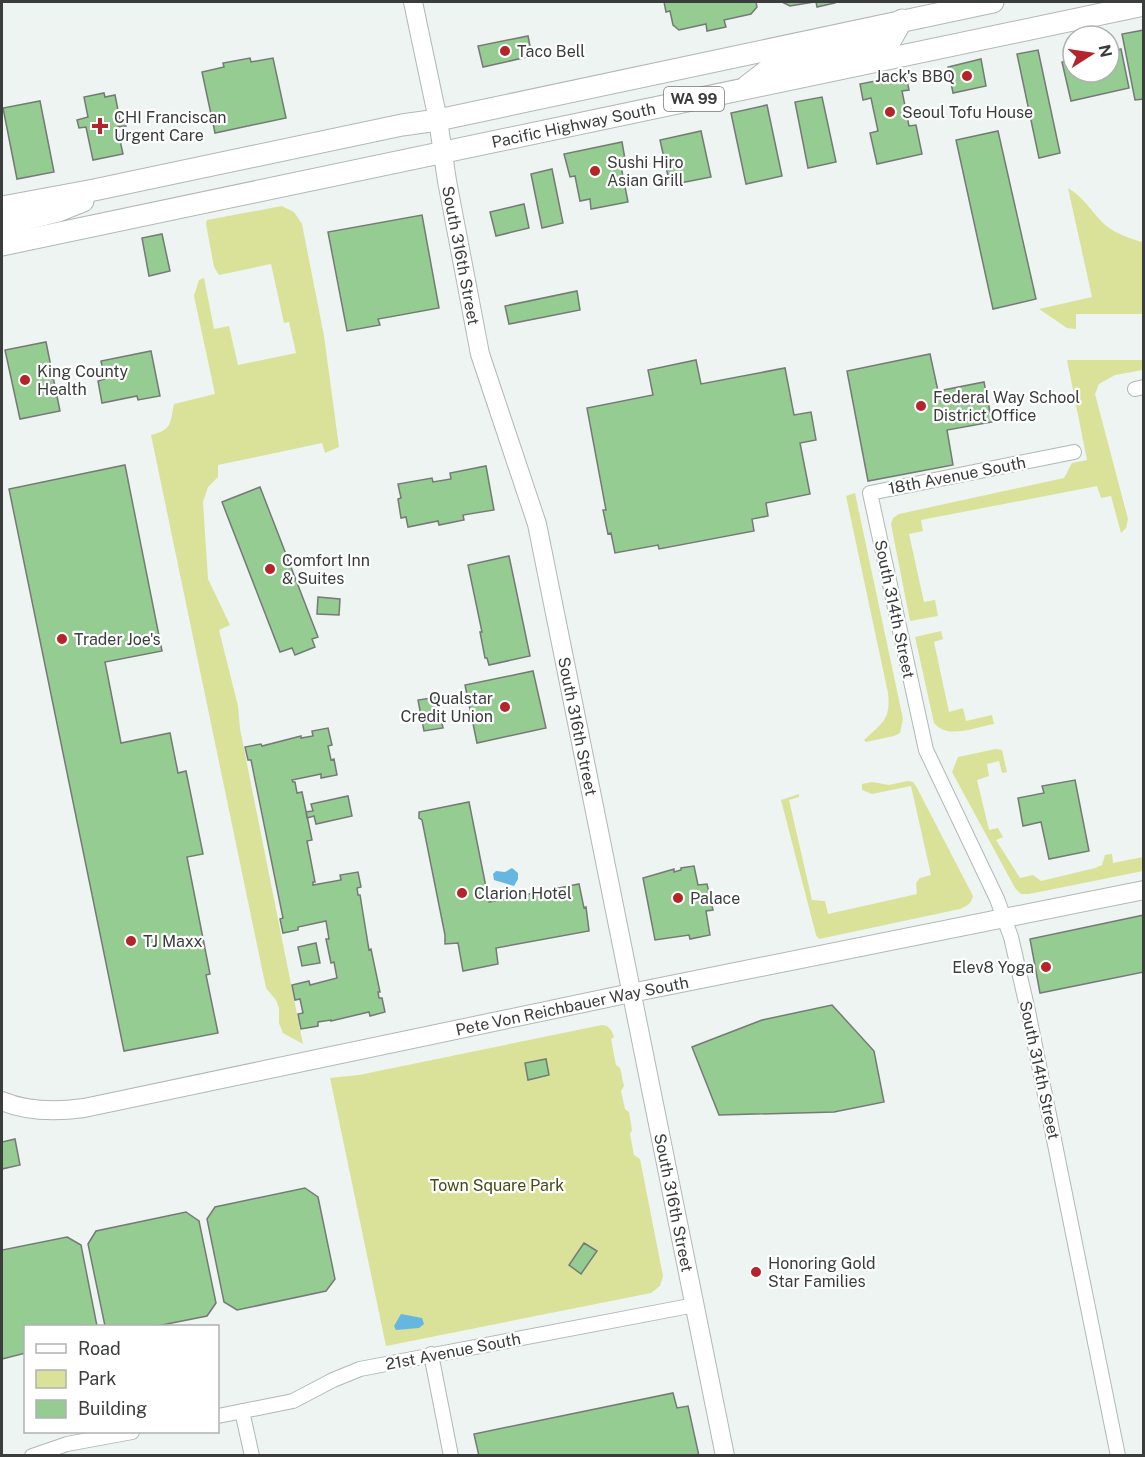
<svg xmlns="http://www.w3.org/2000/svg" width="1145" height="1457" font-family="'Public Sans',sans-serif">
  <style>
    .green { fill: #dae29a }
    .water { fill: #65b7e1 }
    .building { fill: #94cc91; stroke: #767a76; stroke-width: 1.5 }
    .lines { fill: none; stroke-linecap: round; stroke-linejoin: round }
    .street-casing { stroke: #b1b8b5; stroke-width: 16 }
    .secondary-casing { stroke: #b1b8b5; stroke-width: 20 }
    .primary-casing { stroke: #b1b8b5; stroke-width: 23 }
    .street { stroke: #fff; stroke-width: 14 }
    .secondary { stroke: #fff; stroke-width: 18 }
    .primary { stroke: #fff; stroke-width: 21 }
    .poi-dot { fill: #b5242a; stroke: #fff; stroke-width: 2 }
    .labels { text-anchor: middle; stroke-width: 4.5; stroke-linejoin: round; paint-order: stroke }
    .shield { fill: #fff; stroke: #757776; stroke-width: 1.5 }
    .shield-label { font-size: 15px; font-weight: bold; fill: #3a3d3c }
    .poi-label { font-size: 16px; fill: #3a3d3c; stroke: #fff; text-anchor: start }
    .street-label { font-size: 16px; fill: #3a3d3c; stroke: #fff }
    .park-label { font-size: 16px; fill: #464b11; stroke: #fff }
  </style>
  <rect width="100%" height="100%" fill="#edf4f1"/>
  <!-- green -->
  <path class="green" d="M1068 188C1084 198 1089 208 1101 221 1111 232 1130 239 1143 242V314H1076V329L1067 328 1039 309 1092 297Z
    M282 206 294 212 302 224 324 336 339 447 325 453 322 443 218 465V477L208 487 203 502 208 579 230 625 219 630 238 706 240 729 303 1044 283 1033 279 1023V1008L276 1000 266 988 151 435C172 430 170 424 174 404L215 394 194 296 199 280 204 278 214 329 229 326 238 365 296 353 289 322 284 323 271 264 219 275 214 267 206 224 207 220Z
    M1067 360H1143V370L1115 375 1099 384 1095 394 1128 519 1126 528 1121 533 1111 496 1101 498 1097 486 921 520 923 531 909 534 924 602 935 600 938 616 910 621 891 524 893 518 899 514 1064 478 1072 463 1087 460Z
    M855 493 903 719 900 733 894 736 866 742 864 740C882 723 891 720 888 693L846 496Z
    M941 631 943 639 934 642 949 712 963 708 966 721 992 715 994 724C975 727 948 740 934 723L915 637Z
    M996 749 1002 750 1007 772 1002 773 999 761 987 764 989 776 977 780 989 830 998 828 1003 837 996 840 1020 878 1033 875 1041 881 1095 868 1102 865 1105 855 1112 854 1113 863 1143 857V871L1029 894H1021L1015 888 952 772 958 757Z
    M908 781 913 782 917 788 973 896C971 904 967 906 960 909L819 939 816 935 781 800 799 794V797L789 800 812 900 825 901 828 914 917 894 916 883 920 878 931 875 911 786 872 794 862 790V784L872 782 889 785Z
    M602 1025C609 1025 612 1031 614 1037L611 1039 616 1065 620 1068 624 1086 621 1091 625 1109 629 1112 632 1130 630 1134 634 1155 640 1159 663 1276 660 1286 651 1293 386 1346 330 1078 359 1075Z"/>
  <!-- water -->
  <path class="water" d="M512 868 518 873V879L514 886 494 880 493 874 496 871 505 872Z
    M401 1314 422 1318 424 1324 419 1328 396 1330 394 1326Z"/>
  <!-- building -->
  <path class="building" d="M664 2H756L757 7 751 14 724 20 726 27 707 31 706 24 679 30 673 25 670 11 666 12Z
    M782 2H814L790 6Z
    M816 2H835V3L817 7Z
    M1144 30V99L1135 100 1122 34Z
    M528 36 532 56 483 67 478 46Z
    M1121 49 1129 88 1071 101 1062 62 1073 60V72H1109V52Z
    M1038 50 1060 153 1039 158 1017 54Z
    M250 58 251 62 273 58 286 118 215 133 202 72 224 67 223 63Z
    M981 59 986 86 953 93 948 67Z
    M906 75 909 90 902 91 909 126 916 125 922 154 877 164 870 133 878 131 871 98 863 100 860 84Z
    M104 93 105 97 115 95 120 120 125 119 126 126 117 127 123 154 93 160 86 127 79 128 77 120 88 117 84 97Z
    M822 97 836 162 808 168 795 102Z
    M40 101 54 172 17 179 3 108Z
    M767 105 782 176 746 184 731 113Z
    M701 131 711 177 670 185 660 140Z
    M998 131 1036 299 993 309 956 140Z
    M622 142 626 165 621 166 628 202 591 209 590 199 580 201 575 176 570 177 564 154Z
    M552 169 563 223 542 228 531 174Z
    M524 204 529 228 496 236 490 212Z
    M422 215 439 308 378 319 380 325 347 331 328 232Z
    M162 234 170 271 149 276 142 238Z
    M577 291 580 310 509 324 505 306Z
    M46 342 60 411 20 419 5 350Z
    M151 351 160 396 138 400 137 396 102 403 98 381 105 379 101 361Z
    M930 354 938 391 984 382 992 422 947 430 953 465 868 481 847 371Z
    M696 360 701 384 785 368 794 415 811 412 816 440 800 443 810 494 766 503 768 516 752 519 754 531 659 549 658 545 615 553 611 533 608 534 603 510H606L587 408 653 395 648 370Z
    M125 465 162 651 105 662 121 743 170 733 178 773 186 771 203 854 187 857 210 974 206 975 218 1033 124 1051 9 489Z
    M486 466 494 510 463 515 464 520 439 525 438 521 408 527 406 517 401 518 398 499 401 498 398 484 432 478 433 482 451 479 450 473Z
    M260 487 318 637 312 639 315 647 295 655 292 648 280 652 222 502Z
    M509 556 530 656 489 665 487 658H485L480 632H482L468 565Z
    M318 597 340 599 339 615 317 614Z
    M533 671 546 728 477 743 465 685Z
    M437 697 443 728 424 731 418 700Z
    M328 728 332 745 328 746 331 760 334 759 337 775 321 778V774L292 780 293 782H295L297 793 302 792 312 840 307 841 315 882H313V885L341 880 340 875 358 872 361 887 357 888 358 895H360L369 950 371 949 380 992H378L379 998H382L385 1012 370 1016 369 1012 331 1021V1020L318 1022V1026L301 1029 298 1014 303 1013 300 999 295 1000 292 985 309 981 310 985 337 978 334 962 331 963 326 939H329L326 921 298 927V930L283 933 280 919 283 918 251 760H248L245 747 261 744 262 746 301 736V738L313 736 312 731Z
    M1075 780 1089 851 1049 859 1041 822 1023 826 1018 798 1044 793 1042 786Z
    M348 796 352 816 316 824 314 816 307 818 306 812 313 811 311 804Z
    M469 802 489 902 579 884 584 908 586 907 589 931 496 948 498 964 463 971 458 943 445 944V935L422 820 419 818V812Z
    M694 866 698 885 707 884 713 910 706 911 710 935 690 939 689 935 655 940 643 878 674 869V872L681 870V868Z
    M1144 915V972L1040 993 1030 939Z
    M316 943 320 963 302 966 298 947Z
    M832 1005 874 1051 884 1102 834 1112 719 1115 692 1047 762 1020Z
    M546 1059 549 1075 528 1080 525 1063Z
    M15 1139 20 1165 2 1169V1142Z
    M305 1188 318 1197 335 1279 326 1291 237 1310 224 1302 207 1219 215 1207Z
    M186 1212 199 1221 216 1303 207 1316 157 1326H105L88 1244 96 1231Z
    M67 1237 81 1245 97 1326H26V1353L2 1359V1250Z
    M584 1243 597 1251 581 1274 569 1265Z
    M673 1393 677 1408 688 1406 699 1456H479L474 1434Z"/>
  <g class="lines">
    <defs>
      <path id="street" d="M1135 389 1144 387
        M1074 452 870 493 926 750 997 899 1011 937 1028 1011 1118 1456
        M431 1354 451 1456
        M242 1411 252 1456
        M218 1416 293 1401 333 1380 360 1369 695 1305
        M32 1456 67 1444 132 1432"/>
      <g id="secondary">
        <path id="s1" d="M413 2 438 120 447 181 480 354 537 524 725 1456"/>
        <path id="s2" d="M2 1101C28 1112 56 1112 84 1108L631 993 1144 890"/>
      </g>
      <g id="primary">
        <path d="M747 86 769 69 889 43 902 20"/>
        <path d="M2 207 94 190 402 125 438 120 993 2"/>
        <path d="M2 225 58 211 83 201"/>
        <path id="s3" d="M2 245 1144 5"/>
      </g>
    </defs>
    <!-- street casing -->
    <use href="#street" class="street-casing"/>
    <!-- secondary casing -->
    <use href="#secondary" class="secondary-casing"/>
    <!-- primary casing -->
    <use href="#primary" class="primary-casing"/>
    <!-- street -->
    <use href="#street" class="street"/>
    <!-- secondary -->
    <use href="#secondary" class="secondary"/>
    <!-- primary -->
    <use href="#primary" class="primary"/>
  </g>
  <!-- markers -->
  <g class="poi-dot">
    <circle cx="505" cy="51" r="6"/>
    <circle cx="967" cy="76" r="6"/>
    <circle cx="890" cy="112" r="6"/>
    <path d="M97 117h6v6h6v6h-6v6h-6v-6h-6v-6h6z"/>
    <circle cx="595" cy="171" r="6"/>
    <circle cx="25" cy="380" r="6"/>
    <circle cx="921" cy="406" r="6"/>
    <circle cx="270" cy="569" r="6"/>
    <circle cx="62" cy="639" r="6"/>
    <circle cx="505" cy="707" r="6"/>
    <circle cx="462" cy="893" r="6"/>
    <circle cx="678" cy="898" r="6"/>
    <circle cx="131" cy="941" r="6"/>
    <circle cx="1046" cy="967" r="6"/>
    <circle cx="756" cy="1272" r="6"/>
  </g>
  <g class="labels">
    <!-- shield labels -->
    <rect class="shield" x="664" y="87" width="60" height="24" rx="4.5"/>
    <g class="shield-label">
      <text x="694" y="104">WA 99</text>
    </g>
    <!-- poi labels -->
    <g class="poi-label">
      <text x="517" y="57">Taco Bell</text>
      <text x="955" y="82" text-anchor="end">Jack's BBQ</text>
      <text x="902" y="118">Seoul Tofu House</text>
      <text x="114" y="123">CHI Franciscan<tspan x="114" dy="18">Urgent Care</tspan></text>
      <text x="607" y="168">Sushi Hiro<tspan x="607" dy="18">Asian Grill</tspan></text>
      <text x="37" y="377">King County<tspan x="37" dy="18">Health</tspan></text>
      <text x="933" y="403">Federal Way School<tspan x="933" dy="18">District Office</tspan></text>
      <text x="282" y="566">Comfort Inn<tspan x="282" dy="18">&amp; Suites</tspan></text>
      <text x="74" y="645">Trader Joe's</text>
      <text x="493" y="704" text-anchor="end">Qualstar<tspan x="493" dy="18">Credit Union</tspan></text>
      <text x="474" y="899">Clarion Hotel</text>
      <text x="690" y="904">Palace</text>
      <text x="143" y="947">TJ Maxx</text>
      <text x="1034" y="973" text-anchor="end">Elev8 Yoga</text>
      <text x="768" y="1269">Honoring Gold<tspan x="768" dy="18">Star Families</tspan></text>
    </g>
    <!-- street labels -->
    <g class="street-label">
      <text dy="6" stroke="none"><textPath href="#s3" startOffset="584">Pacific Highway South</textPath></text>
      <text dy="6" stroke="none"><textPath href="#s1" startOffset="258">South 316th Street</textPath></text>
      <text transform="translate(957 475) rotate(-11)" y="6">18th Avenue South</text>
      <text transform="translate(895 609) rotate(78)" y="6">South 314th Street</text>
      <text dy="6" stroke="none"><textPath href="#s1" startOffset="744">South 316th Street</textPath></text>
      <text dy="6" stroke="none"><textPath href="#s2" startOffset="582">Pete Von Reichbauer Way South</textPath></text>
      <text transform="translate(1040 1070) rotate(78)" y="6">South 314th Street</text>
      <text dy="6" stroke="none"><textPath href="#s1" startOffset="1230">South 316th Street</textPath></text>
      <text transform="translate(453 1351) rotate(-11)" y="6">21st Avenue South</text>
    </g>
    <!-- park labels -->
    <g class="park-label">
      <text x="497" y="1191">Town Square Park</text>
    </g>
  </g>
  <!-- border -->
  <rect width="1145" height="1457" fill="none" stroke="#3a3d3c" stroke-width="6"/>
  <!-- legend -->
  <rect x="24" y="1325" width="195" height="108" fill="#ffffff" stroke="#b0b1b1" stroke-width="1.5"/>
  <rect x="36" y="1344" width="30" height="9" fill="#ffffff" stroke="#b0b1b1" stroke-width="1.5"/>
  <text x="78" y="1355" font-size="18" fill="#3a3d3c">Road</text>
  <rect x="36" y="1370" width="30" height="18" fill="#dae29a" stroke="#b0b1b1" stroke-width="1.5"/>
  <text x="78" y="1385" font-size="18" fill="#3a3d3c">Park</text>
  <rect x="36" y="1400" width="30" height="18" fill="#94cc91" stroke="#b0b1b1" stroke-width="1.5"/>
  <text x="78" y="1415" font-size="18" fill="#3a3d3c">Building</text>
  <!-- north arrow -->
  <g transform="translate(1091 54) rotate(78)"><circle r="28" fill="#ffffff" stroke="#b0b1b1" stroke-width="1.5"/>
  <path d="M0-4.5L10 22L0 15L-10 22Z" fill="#b5242a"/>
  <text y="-9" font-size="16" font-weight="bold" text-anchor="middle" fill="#3a3d3c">N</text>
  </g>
</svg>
